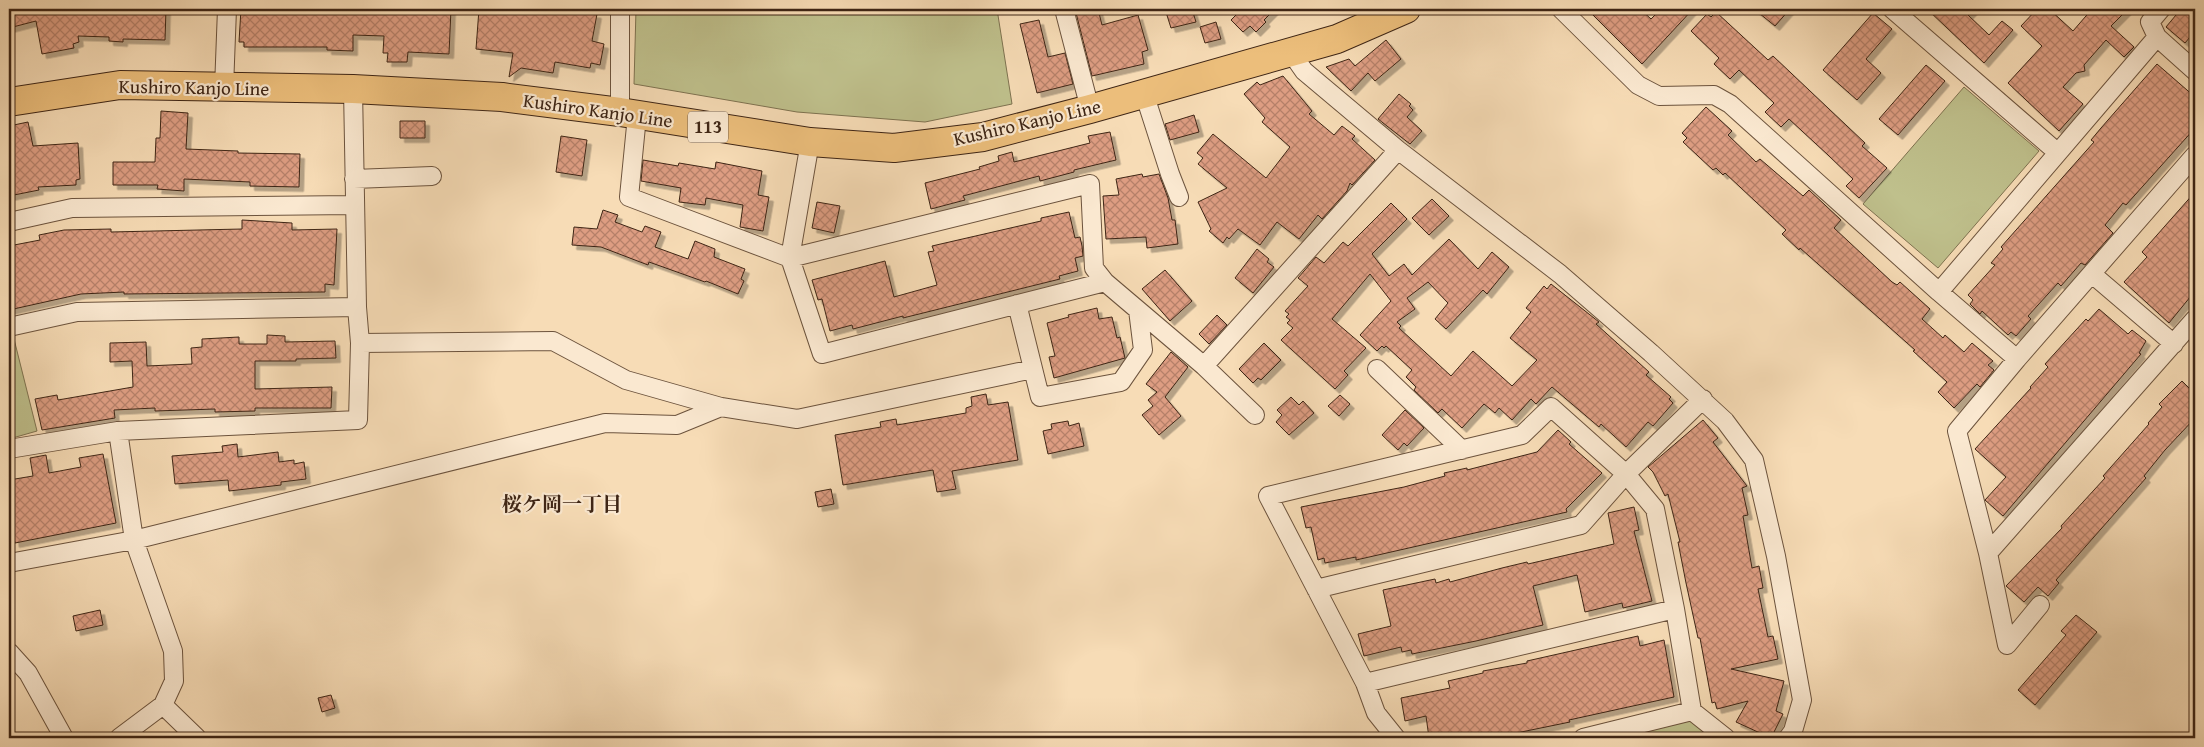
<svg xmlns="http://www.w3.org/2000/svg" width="2204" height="747" font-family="'Gentium Book Plus','Noto Serif JP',serif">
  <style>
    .park { fill: #bfc08c; stroke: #7e7250 }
    .building { fill: url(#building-cross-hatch); stroke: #3e2515; filter: url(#shadow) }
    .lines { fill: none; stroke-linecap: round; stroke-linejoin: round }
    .minor-casing { stroke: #6c533d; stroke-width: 20 }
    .primary-casing { stroke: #3e2515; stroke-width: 30 }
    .minor { stroke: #fae8d0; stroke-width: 18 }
    .primary { stroke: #ecbe7b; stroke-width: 28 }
    .labels { text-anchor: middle; stroke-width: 4.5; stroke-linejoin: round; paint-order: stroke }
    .shield { fill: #fae8d0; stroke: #76604d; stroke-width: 1 }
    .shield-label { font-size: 18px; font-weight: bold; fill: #3e2515 }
    .street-label { font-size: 19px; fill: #3e2515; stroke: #fae8d0 }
    .neighbourhood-label { font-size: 20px; font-weight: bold; fill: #3e2515; stroke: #fae8d0 }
  </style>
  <defs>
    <pattern id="building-cross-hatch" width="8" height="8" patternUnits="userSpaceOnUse" patternTransform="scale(1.25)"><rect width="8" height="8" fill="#dd9d82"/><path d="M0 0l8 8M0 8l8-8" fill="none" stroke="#b58069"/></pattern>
    <filter id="shadow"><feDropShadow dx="4.5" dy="4.5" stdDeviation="0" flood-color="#0004"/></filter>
  </defs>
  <rect width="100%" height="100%" fill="#f7dcb6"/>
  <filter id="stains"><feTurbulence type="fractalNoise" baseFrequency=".004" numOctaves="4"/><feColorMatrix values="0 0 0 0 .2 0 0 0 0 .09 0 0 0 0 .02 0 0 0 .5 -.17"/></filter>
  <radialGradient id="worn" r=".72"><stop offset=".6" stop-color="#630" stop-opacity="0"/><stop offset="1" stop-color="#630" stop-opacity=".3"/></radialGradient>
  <!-- park -->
  <path class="park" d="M636 9H997L1012 104 925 122 797 112 634 84Z
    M1964 87 2039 151 1938 268 1863 204Z
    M13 335 37 431 9 439V336Z
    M1693 719 1716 738H1639L1640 733Z"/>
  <!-- building -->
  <path class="building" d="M9 9H166L165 40 123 39V42L109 41V37L78 36 79 42 73 44 74 48 42 54 36 21 9 28Z
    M241 9H451L449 54 408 52 407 62H387L388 53H383L384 36 353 35V51L327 50V47H244V42H239Z
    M479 9H554L566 11V9L597 14 592 41 604 44 600 65 591 63 590 68 555 62 553 73 521 68 509 77 513 53 476 49Z
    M1075 9H1098L1102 25 1138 15 1148 50 1142 52 1144 64 1092 76Z
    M1165 9H1192L1196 22 1171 28Z
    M1242 9H1275L1264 20 1266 22 1256 32 1250 26 1243 32 1231 20Z
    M1587 9H1640L1651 19 1661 9H1693L1642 64Z
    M1754 9H1790L1775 26Z
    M1927 9H1974L1968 15 1989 35 2002 21 2013 30 1984 63Z
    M2037 9H2049L2073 31 2092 9H2128L2111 26 2134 47 2124 57 2106 40 2084 65 2085 71 2076 73 2063 87 2083 104 2059 131 2008 83 2042 46 2021 26Z
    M2181 9H2195V31L2185 43 2166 27Z
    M1716 12 1768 60 1773 56 1865 143 1862 146 1887 168 1859 198 1846 186 1853 179 1828 155 1789 119 1781 127 1765 112 1774 103 1739 70 1730 79 1714 64 1719 58 1691 31 1707 14 1711 17Z
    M1873 13 1892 29 1866 59 1881 73 1857 100 1823 70Z
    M1039 20 1048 57 1065 53 1073 84 1037 93 1020 24Z
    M1216 22 1221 39 1205 43 1200 27Z
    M1386 40 1401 59 1375 81 1368 73 1351 91 1326 67 1349 59 1355 66Z
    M2157 64 2195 97V128L2126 205 2123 203 2105 225 2113 233 2085 265 2081 263 2061 286 2058 283 2028 316 2031 319 2016 336 2011 332 2008 335 1982 311 1980 314 1970 304 1973 300 1968 295 1995 265 1991 263 2003 249 2001 247 2094 142 2091 140 2101 128Z
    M1926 65 1945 81 1898 135 1879 119Z
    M1283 76 1312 111 1309 114 1334 135 1342 126 1355 136 1352 139 1375 160 1352 185 1350 183 1347 191 1322 219 1318 215 1299 239 1277 222 1260 245 1238 229 1229 239 1227 237 1223 243 1209 231 1211 229 1198 202 1227 188 1198 164 1203 158 1197 153 1213 134 1266 178 1290 147 1262 122 1265 118 1244 94 1257 82 1260 85Z
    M1399 94 1411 104 1409 106 1413 110 1407 117 1422 131 1410 144 1378 119Z
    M1706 107 1732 131 1728 135 1756 162 1760 159 1803 196 1809 190 1841 220 1834 228 1892 282 1897 285 1900 282 1930 309 1922 319 1943 338 1945 335 1964 352 1972 343 1993 361 1988 365 1994 370 1980 387 1977 384 1954 408 1938 392 1947 382 1913 351 1915 350 1800 248 1799 250 1782 234 1786 230 1725 173 1723 175 1716 168 1713 170 1683 142 1687 138 1682 133Z
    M161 111 188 113 186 149 238 151V153L300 154 299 187 250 186V182L184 179V191L157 189 158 185H113V162H155L156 138H160Z
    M1194 115 1199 132 1170 140 1165 124Z
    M400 121H425V138H400Z
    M28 122 33 146 78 143 80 179 76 180V185L38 187 39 190 9 196V173L14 172 9 143V126Z
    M1110 132 1116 160 1074 170V172L1040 181 1039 176 963 196 965 200 931 209 925 183 980 169 979 167 999 161 998 156 1012 152 1014 162 1090 143 1088 136Z
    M561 136 587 140 582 176 556 172Z
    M643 160 678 166 679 163 715 169 716 162 762 171 758 195 769 197 763 231 740 227 743 205 706 198 705 205 679 202 681 188 641 181Z
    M1142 174 1143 177 1159 174 1168 198 1172 220H1175L1178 244 1147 248 1146 237 1106 239 1103 196 1119 195 1116 179Z
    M2195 192V291L2169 323 2124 282 2147 257 2142 252Z
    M1432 199 1449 216 1429 235 1412 218Z
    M817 202 840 206 834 233 812 228Z
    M1391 203 1407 219 1372 254 1389 276 1404 264 1412 275 1449 239 1478 269 1492 252 1509 267 1487 294 1483 290 1446 329 1435 319 1448 303 1428 282 1407 298 1415 309 1397 322 1401 326 1399 328 1451 376 1473 351 1512 386 1537 360 1510 338 1531 312 1526 308 1544 286 1547 289 1551 284 1599 322 1596 324 1649 372 1646 375 1671 397 1669 399 1673 403 1653 426 1648 422 1626 447 1601 424 1599 427 1552 387 1536 404 1531 399 1512 420 1499 408 1495 413 1484 404 1462 428 1442 409 1438 413 1414 390 1416 387 1406 377 1412 370 1386 346 1384 348 1382 346 1377 351 1360 335 1391 301 1370 274 1332 319 1366 348 1344 371 1348 375 1335 389 1281 340 1293 328 1287 323 1290 320 1286 317 1289 314 1285 311 1308 286 1298 278 1316 257 1324 263 1343 242 1348 246Z
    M603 210 618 215 615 222 642 232 645 226 661 232 655 247 688 259 695 241 715 249 714 257 745 269 741 279 744 281 738 294 706 281 705 282 649 262 648 265 601 247 572 245 574 227 597 229Z
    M1069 212 1075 238 1080 237 1082 246 1083 256 1075 258 1078 271 1059 276 1060 279 903 318V316L853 329 852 325 830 331 822 299 818 300 812 280 885 261 894 297 937 285 928 252 934 251 932 246 1041 221V218Z
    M242 220 292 223V230L337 229 334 285 325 284V292L124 294V292L81 294 9 310V246L40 240 39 235 64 230 111 229V232L242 229Z
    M1257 249 1269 259 1267 262 1274 267 1253 293 1235 278Z
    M1165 270 1192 301 1170 321 1142 289Z
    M1097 308 1099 319 1112 317 1117 338 1120 337 1125 358 1054 378 1049 357 1055 356 1047 323 1069 317 1068 315Z
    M2099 309 2128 334 2132 330 2146 341 2139 353 2141 354 2003 516 1985 500 2006 477 1975 449 2031 388 2030 387 2048 367 2045 364 2086 319 2088 321Z
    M1217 315 1227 325 1209 344 1199 334Z
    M267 335 285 336V342L335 341 336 358 296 359V361H255V389L332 387 331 408H255V411L215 412V409L155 411V408L114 410 115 418 42 430 35 399 57 395 58 400 133 387 132 361 110 362V343L146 342 147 366 192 364 191 348 202 347V339L239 337V344H267Z
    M1264 343 1281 360 1261 380 1258 378 1253 383 1239 369Z
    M1171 352 1188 367 1165 397 1181 416 1159 435 1142 415 1153 406 1148 400 1157 392 1146 384Z
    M2182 381 2195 394V418L2165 450 2144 476 2146 478 2056 580 2059 583 2048 596 2038 587 2024 602 2006 586 2062 528 2061 526 2105 478 2103 476 2149 424 2148 423 2162 407 2159 404Z
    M986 394 988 405 1008 402 1018 460 952 471 956 489 937 492 933 470 843 485 835 435 881 427 880 422 896 419 897 425 966 413V408L972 406 971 397Z
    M1340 395 1350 404 1339 416 1328 406Z
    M1291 397 1299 405 1303 401 1314 413 1289 435 1276 422 1282 415 1277 410Z
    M1405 410 1424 428 1407 446 1404 443 1398 450 1382 435Z
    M1703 420 1718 438 1713 442 1747 486 1742 488 1748 515 1743 516 1752 568 1759 566 1763 588 1758 589 1768 637 1773 636 1778 659 1731 669 1784 681 1776 711 1783 714 1771 738 1736 722 1748 701 1717 709 1715 702 1712 703 1700 638H1698L1686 583 1678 542H1680L1668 494 1665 496 1653 472 1648 467Z
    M1068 421 1069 426 1079 423 1084 446 1048 454 1043 431 1052 429 1051 424Z
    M1558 430 1571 442 1569 444 1602 473 1566 509 1567 512 1356 560V557L1325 563 1324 558 1318 560 1311 527 1306 528 1301 507 1404 487 1445 476 1444 473 1467 468V470L1537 452Z
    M237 444 238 457 278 452 279 462 294 460V464L304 462 306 479 281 482V485L229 491 228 480 175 484 172 456 223 452 222 446Z
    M103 454 116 523 15 543 13 533 9 534V513L14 512 9 480 33 476 30 458 46 455 49 473 81 467 79 458Z
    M831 489 834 504 818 507 815 492Z
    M1634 507 1639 530 1634 531 1652 601 1623 608 1622 603 1585 612 1577 575 1533 586 1543 625 1476 641 1412 654 1411 650 1402 652 1401 647 1364 656 1358 634 1391 626 1383 590 1435 579 1436 583 1449 579 1450 582 1502 568 1527 562 1528 564 1614 544 1608 513Z
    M100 610 103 625 76 631 73 616Z
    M2076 615 2097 632 2035 705 2018 690 2066 635 2061 631Z
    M1638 636 1640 646 1664 640 1674 697 1569 720 1570 722 1497 737V738H1429L1426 716 1405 721 1401 698 1450 688 1448 681 1483 673V671L1527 663V661Z
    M331 695 335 708 322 712 318 698Z"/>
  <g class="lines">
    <defs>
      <path id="minor" d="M620 9V112
        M1064 9 1090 109
        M1561 9 1638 85 1659 96 1714 95 1730 104 1939 292 2017 359
        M1892 9 2057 152
        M2157 37 2195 71
        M1290 51 1304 71 1398 150 1560 274 1651 353 1725 421 1754 460 1776 556 1802 700 1793 731 1788 738
        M224 88 227 9
        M1144 93 1170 174 1179 197
        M637 116 629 197 790 258 822 354 1105 282 1094 268 1090 184 790 258 810 142
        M354 179 432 176
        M9 222 72 208 354 205
        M2092 274 2174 344
        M1939 292 2157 37 2150 22 2161 9
        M1017 304 1040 397 1121 382 1143 350 1138 310 1105 282
        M1138 310 1204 366 1255 415
        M9 327 77 312 357 307
        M360 343 553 341 626 380 721 407 797 419 1033 369
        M1204 366 1398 150
        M1377 369 1462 450
        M118 431 134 540 173 651 174 681 163 705 119 738
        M9 449 118 431 358 420 360 343 357 307 353 89
        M1988 553 2195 319
        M9 563 134 540 605 423 677 425 721 407
        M1316 589 1581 525 1626 474 1703 399
        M2040 605 2007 645 1988 553 1957 431 2017 359 2195 155
        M9 652 28 673 64 738
        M1365 683 1675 609
        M163 705 197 738
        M1692 711 1726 738
        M1396 738 1376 713 1365 683 1268 496 1522 435 1551 407 1626 474 1655 509 1675 609 1692 711 1583 738"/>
      <path id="primary" d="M9 102 120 85 353 89 502 97 620 112 810 142 894 148 983 137 1090 109 1337 39 1406 9"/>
    </defs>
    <!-- minor casing -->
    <use href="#minor" class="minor-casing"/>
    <!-- primary casing -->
    <use href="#primary" class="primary-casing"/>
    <!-- minor -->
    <use href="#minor" class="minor"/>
    <!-- primary -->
    <use href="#primary" class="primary"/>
  </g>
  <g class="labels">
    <!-- shield labels -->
    <rect class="shield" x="688" y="111.5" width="40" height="31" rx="4"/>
    <g class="shield-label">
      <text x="708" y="133">113</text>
    </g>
    <!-- street labels -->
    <g class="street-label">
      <text transform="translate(194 87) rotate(1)" y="7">Kushiro Kanjo Line</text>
      <text transform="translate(598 110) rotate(8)" y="7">Kushiro Kanjo Line</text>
      <text transform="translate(1027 122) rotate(-13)" y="7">Kushiro Kanjo Line</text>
    </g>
    <!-- neighbourhood labels -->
    <g class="neighbourhood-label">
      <text x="562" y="511">桜ケ岡一丁目</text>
    </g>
  </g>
  <!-- margin -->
  <rect width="2204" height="747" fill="none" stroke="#f7dcb6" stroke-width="30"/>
  <rect x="10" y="10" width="2184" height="727" fill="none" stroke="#3e2515" stroke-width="2.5"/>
  <rect x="15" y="15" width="2174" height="717" fill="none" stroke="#3e2515"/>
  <rect width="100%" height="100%" filter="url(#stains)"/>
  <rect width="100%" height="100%" fill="url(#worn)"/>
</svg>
